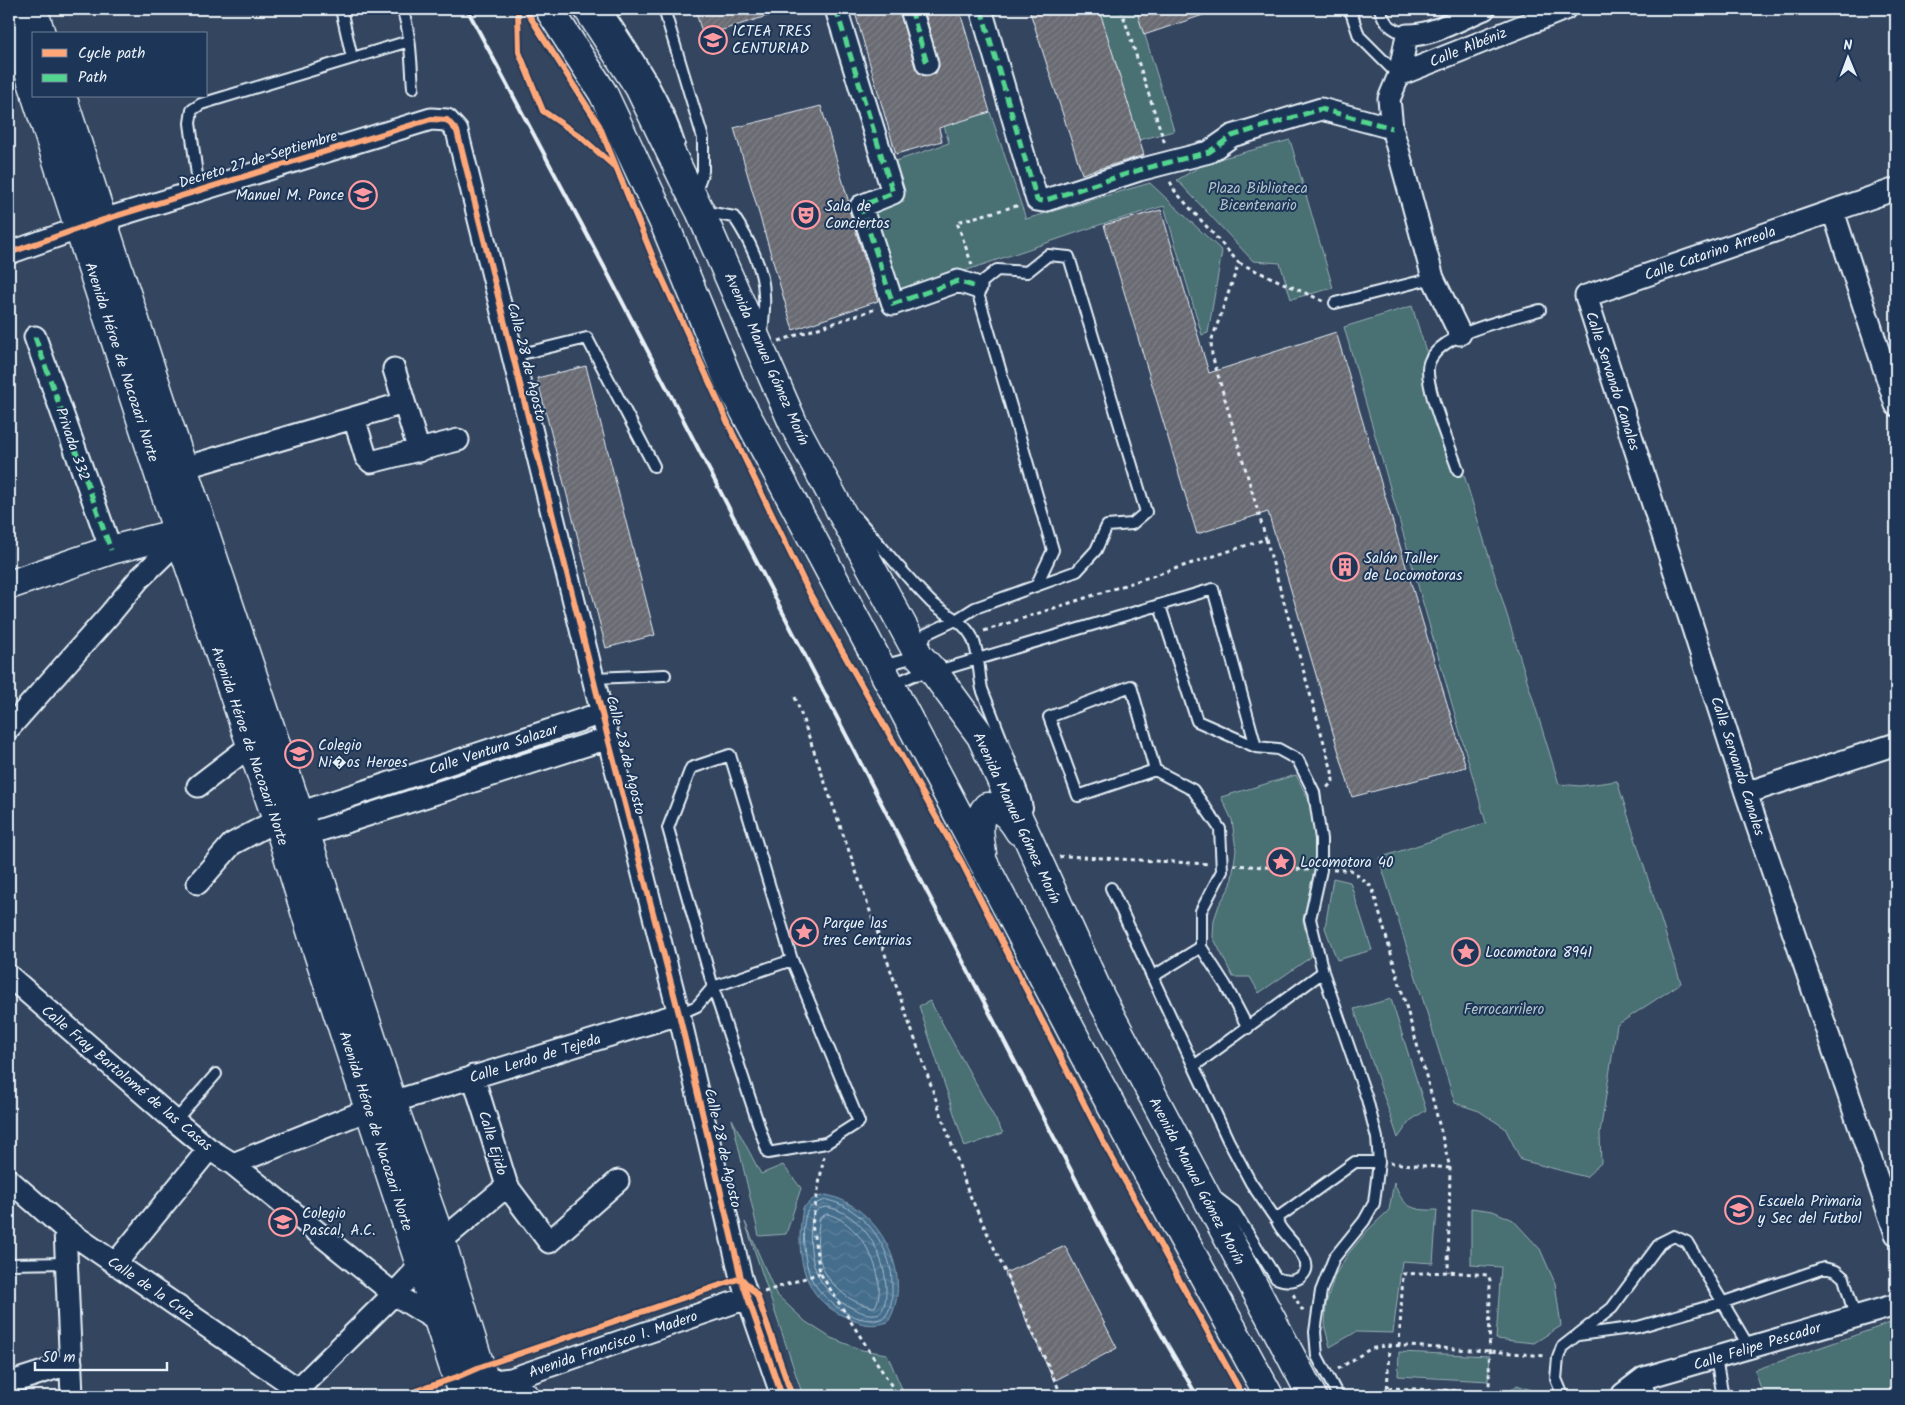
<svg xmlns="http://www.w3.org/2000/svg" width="1905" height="1405" font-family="Kalam,sans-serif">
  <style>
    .green { fill: #486f73; stroke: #98b0b6 }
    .water { fill: url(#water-waves); stroke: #86a2b7 }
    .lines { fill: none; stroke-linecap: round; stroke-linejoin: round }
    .shore { stroke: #a6bccd; stroke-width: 1 }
    .building { fill: url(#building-hatch); stroke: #e8f1f8 }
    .lane-casing { stroke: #e8f1f8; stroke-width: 14 }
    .street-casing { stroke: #e8f1f8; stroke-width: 25 }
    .secondary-casing { stroke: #e8f1f8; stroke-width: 31 }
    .primary-casing { stroke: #e8f1f8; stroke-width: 31 }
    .path { stroke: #e8f1f8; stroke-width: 3; stroke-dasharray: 4 4; stroke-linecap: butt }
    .lane { stroke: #1d3557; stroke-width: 10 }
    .street { stroke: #1d3557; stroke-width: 21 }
    .secondary { stroke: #1d3557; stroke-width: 28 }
    .primary { stroke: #1d3557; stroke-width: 28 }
    .rail { stroke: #e8f1f8; stroke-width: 4 }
    .quiet { stroke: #53d58f; stroke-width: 5; stroke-dasharray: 10 5; stroke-linecap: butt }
    .cycleway-casing { stroke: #1d3557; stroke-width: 9 }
    .cycleway { stroke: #fea87a; stroke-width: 6 }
    .labels { text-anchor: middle; stroke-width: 4; stroke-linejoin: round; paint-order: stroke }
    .poi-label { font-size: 15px; fill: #e8f1f8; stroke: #1d3557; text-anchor: start }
    .street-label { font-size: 15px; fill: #e8f1f8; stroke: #1d3557 }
    .park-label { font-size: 15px; fill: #b0c4c9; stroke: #1d3557 }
  </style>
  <defs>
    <pattern id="water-waves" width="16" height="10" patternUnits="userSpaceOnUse" patternTransform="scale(1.25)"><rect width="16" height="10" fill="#446d8c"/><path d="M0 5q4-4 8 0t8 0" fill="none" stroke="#5f829d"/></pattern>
    <pattern id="building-hatch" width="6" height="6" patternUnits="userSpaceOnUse" patternTransform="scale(1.25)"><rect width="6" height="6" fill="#696a72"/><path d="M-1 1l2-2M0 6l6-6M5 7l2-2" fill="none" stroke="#7e8087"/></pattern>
  </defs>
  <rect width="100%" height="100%" fill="#34455f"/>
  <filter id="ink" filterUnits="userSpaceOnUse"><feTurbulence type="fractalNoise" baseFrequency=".02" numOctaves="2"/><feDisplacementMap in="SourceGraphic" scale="10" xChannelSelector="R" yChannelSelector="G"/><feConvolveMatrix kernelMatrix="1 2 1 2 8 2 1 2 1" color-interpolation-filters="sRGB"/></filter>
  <g filter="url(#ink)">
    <!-- green -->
    <path class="green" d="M1099 9H1137L1174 131 1139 140Z
      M938 62 957 122 990 112 1026 219 1150 183 1222 251 1208 333 1202 335 1164 206 1099 225 900 293 872 212 904 201 893 162 949 143 927 64Z
      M1290 140 1333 288 1291 299 1280 263 1253 261 1177 180 1208 162Z
      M1412 306 1559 784 1580 786 1617 781 1681 983 1617 1025 1600 1133 1601 1163 1586 1177 1521 1160 1505 1128 1479 1111 1455 1103 1379 858 1486 823 1344 327Z
      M1296 775 1310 802 1318 853 1303 920 1311 957 1259 993 1250 977H1233L1213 937 1214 920 1219 905 1231 885 1236 850 1232 820 1221 797Z
      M1333 878 1350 882 1372 950 1337 960 1325 928Z
      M1391 999 1426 1110 1410 1121 1398 1138 1354 1009Z
      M930 1001 1003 1133 965 1147 919 1006Z
      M732 1119 761 1174 783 1165 801 1188 786 1234 759 1236Z
      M1394 1182C1402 1206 1411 1211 1437 1210L1433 1263 1402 1261 1393 1333 1356 1332 1330 1347 1325 1328 1326 1304 1335 1275 1348 1254 1367 1231 1389 1210Z
      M1471 1208 1493 1211 1513 1220 1540 1249 1555 1283 1561 1326 1534 1343 1496 1339 1501 1267 1471 1265Z
      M745 1222 776 1294 806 1322 831 1338 862 1350 887 1354 905 1396H803Z
      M1896 1321V1396H1763L1755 1370Z
      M1399 1352 1490 1356 1488 1381 1398 1376Z
      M1517 1385 1548 1396H1505Z"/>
    <!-- water -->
    <path class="water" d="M826 1195C878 1205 916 1275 888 1322 873 1327 862 1325 848 1318 801 1299 795 1253 803 1208L814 1198Z"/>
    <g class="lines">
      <!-- shore -->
      <path class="shore" d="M826 1200C857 1205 883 1236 890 1266 892 1273 892 1282 892 1289 892 1300 891 1310 884 1318 859 1327 827 1304 814 1283 804 1269 800 1227 807 1212 810 1205 819 1202 826 1200Z
        M826 1207C862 1212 885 1254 886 1287 886 1296 886 1306 880 1313 870 1316 863 1313 854 1309 814 1292 805 1253 813 1214L819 1209Z
        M827 1214C859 1220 891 1277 875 1307 867 1307 856 1302 849 1298 820 1277 813 1254 820 1218Z"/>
    </g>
    <!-- building -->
    <path class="building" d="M695 9H780V12L703 36Z
      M854 9H899L915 67 919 73 925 76H930L936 73 939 66 924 9H959L990 112 939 128 942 141 896 154Z
      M1029 9H1099L1144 155 1082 174Z
      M1136 9H1215V11L1144 35Z
      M821 106 849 203V210L878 301 793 330 734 128Z
      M1161 210 1209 373 1336 332 1466 767 1352 797 1268 512 1197 534 1104 225Z
      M586 366 655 635 606 648 537 378Z
      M1065 1246 1117 1348 1054 1381 1005 1273Z"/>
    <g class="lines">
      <defs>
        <path id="lane" d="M341 9 352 58
          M402 9C411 33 411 62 413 88
          M606 9C634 52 664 94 679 143
          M664 9 703 138V171L695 194
          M1350 9 1359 36 1398 75
          M1380 9C1384 24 1393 30 1407 35
          M199 190 190 123 192 110 201 104 409 41
          M702 211 734 217C748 238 764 269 764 295 765 307 763 321 762 333
          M1335 303 1433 278
          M513 356 587 338 654 466
          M1458 470C1451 449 1422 381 1429 363 1440 332 1510 319 1540 310
          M855 516C880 544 904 575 931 602 944 614 964 621 972 637 980 654 978 671 982 689L1025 799 1027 808
          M1160 606 1197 721 1256 747 1278 749 1298 760 1314 792 1321 839V870L1310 919 1323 972 1367 1099 1377 1138 1379 1162 1374 1203 1364 1221 1334 1258 1321 1291 1315 1332 1317 1356 1338 1396
          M882 666 919 656 926 634 956 620 975 608 1077 571 1096 550 1107 526 1132 524 1146 512 1069 257 1048 255 1027 272 997 270 976 287 1053 550 1036 586
          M594 678 665 675
          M891 685 914 675 934 672 1213 589 1256 747
          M730 755 792 960 859 1122 826 1143 768 1153 713 987 668 828 691 768Z
          M1155 770 1078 796 1049 717 1131 686 1155 770 1193 790 1220 829 1222 871 1201 911V947L1226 986 1248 1028
          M1111 888 1228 1140 1251 1183 1277 1221C1281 1236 1319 1260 1302 1276 1294 1283 1284 1281 1276 1278L1234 1211 1217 1198
          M1152 977 1201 947
          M679 1014 697 1006 713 987 792 960
          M1194 1066 1323 972
          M175 1121 216 1074
          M1277 1221 1280 1216 1355 1162H1379
          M9 1264 67 1263
          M1578 1335 1638 1327 1724 1302 1824 1268 1836 1271 1844 1278 1855 1317
          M1716 1359 1723 1396
          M1644 1378 1651 1396
          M1563 1396 1556 1379 1558 1358 1562 1347 1612 1308 1660 1243 1674 1236 1687 1242 1749 1347"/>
        <path id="street" d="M836 9 893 193 861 206 893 304 958 281 976 287
          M911 9 927 64
          M981 9 1037 200 1043 201 1139 170 1209 152 1232 136 1321 109 1392 128
          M1399 75 1565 9
          M1896 189 1586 296 1746 793 1896 1234
          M1833 211 1896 405
          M9 253 103 220 431 119 447 120 457 131 608 738 679 1014 741 1278 782 1396
          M1460 334 1433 278 1392 128 1389 99 1399 75 1407 35C1432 36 1461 18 1484 9
          M35 337 111 550
          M394 369 419 451
          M354 418 366 457 371 462 458 440
          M183 468 404 403
          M9 728 111 613 139 579 180 539
          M198 786 250 746
          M1746 793 1896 744
          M299 813 602 713
          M305 835 608 738
          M198 883 232 844 277 820
          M9 976 175 1121 209 1149 233 1164 394 1294 439 1322
          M473 1076 507 1186 549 1242 618 1181
          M392 1102 679 1014
          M233 1164 370 1109
          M9 1180 65 1229 298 1389
          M65 1229 72 1396
          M441 1241 507 1186
          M115 1264 209 1149
          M511 1379 529 1396
          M485 1382 511 1379 747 1298
          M9 1383 71 1363
          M292 1396 298 1389 394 1294 420 1266
          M1623 1396V1394L1644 1378 1896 1305"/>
        <path id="secondary" d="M9 9 34 88
          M33 9 41 34
          M36 96 180 539 277 820 316 947 463 1396
          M62 96 183 468 299 813 392 1102 441 1241 485 1382 488 1396
          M9 585 111 550 178 533"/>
        <path id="primary" d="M549 9 603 93 665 225 731 386 881 667 1093 1072 1269 1396
          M588 9 639 87 683 178 700 211 793 423 919 656 934 672 981 736 1101 998 1312 1396
          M982 854C980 838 975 820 987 807 1002 806 1012 819 1019 831"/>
      </defs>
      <!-- lane casing -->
      <use href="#lane" class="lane-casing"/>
      <!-- street casing -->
      <use href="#street" class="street-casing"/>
      <!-- secondary casing -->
      <use href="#secondary" class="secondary-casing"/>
      <!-- primary casing -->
      <use href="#primary" class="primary-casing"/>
      <!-- path -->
      <path class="path" d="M1121 9 1165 144
        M1239 263 1323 301
        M972 265 957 222 1020 205
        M779 341 876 309
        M1266 539 1332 771 1333 781 1326 789
        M984 631 1266 539 1212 355 1211 342 1239 263 1174 190 1170 181
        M795 697 968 1191 1062 1396
        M1059 857 1065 856 1210 864
        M1233 865 1309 870
        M1333 870H1351L1372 887 1434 1104 1450 1168 1448 1272
        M824 1156 812 1224 820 1273 898 1396
        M1390 1163 1450 1168
        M764 1292 820 1273
        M1293 1294 1304 1313
        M1399 1346 1403 1274 1448 1272 1488 1275 1490 1280 1489 1396
        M1338 1369 1370 1349 1389 1345 1490 1351 1545 1356
        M1388 1388 1489 1392
        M1387 1396 1389 1345"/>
      <!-- lane -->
      <use href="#lane" class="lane"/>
      <!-- street -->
      <use href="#street" class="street"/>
      <!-- secondary -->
      <use href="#secondary" class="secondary"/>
      <!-- primary -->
      <use href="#primary" class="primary"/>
      <!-- rail -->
      <path class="rail" d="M467 9 608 274 1108 1242 1197 1396"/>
      <!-- quiet -->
      <path class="quiet" d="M836 9 893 193 861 206 893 304 958 281 976 287
        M911 9 927 64
        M981 9 1037 200 1043 201 1139 170 1209 152 1232 136 1321 109 1392 128
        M35 337 111 550"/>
      <defs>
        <path id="cycleway" d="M518 9 519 52 543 111 581 137 615 167
          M525 9 599 125 654 260 733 434 810 594 962 863 1104 1143 1243 1396
          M9 253 103 220 431 119 447 120 457 131 608 738 679 1014 741 1278 782 1396
          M402 1396 457 1377 480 1367 741 1278 757 1295 792 1396"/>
      </defs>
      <!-- cycleway casing -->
      <use href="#cycleway" class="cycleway-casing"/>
      <!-- cycleway -->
      <use href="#cycleway" class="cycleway"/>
    </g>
  </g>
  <!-- icons -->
  <defs>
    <symbol id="school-ring" viewBox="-11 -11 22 22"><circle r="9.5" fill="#1d3557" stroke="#ff9aa2" stroke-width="1.5"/><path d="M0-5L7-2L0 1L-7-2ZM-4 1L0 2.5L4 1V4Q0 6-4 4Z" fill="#ff9aa2"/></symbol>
    <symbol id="theatre-ring" viewBox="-11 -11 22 22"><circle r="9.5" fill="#1d3557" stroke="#ff9aa2" stroke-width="1.5"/><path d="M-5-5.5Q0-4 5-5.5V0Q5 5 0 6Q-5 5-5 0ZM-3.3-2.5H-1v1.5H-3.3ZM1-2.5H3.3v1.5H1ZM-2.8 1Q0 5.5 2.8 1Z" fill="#ff9aa2"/></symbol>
    <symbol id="building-ring" viewBox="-11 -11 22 22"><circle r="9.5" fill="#1d3557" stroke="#ff9aa2" stroke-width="1.5"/><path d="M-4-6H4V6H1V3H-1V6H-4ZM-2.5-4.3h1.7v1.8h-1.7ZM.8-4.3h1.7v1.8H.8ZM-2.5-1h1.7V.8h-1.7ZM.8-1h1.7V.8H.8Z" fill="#ff9aa2"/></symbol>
    <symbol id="sight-ring" viewBox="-11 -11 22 22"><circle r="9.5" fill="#1d3557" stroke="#ff9aa2" stroke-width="1.5"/><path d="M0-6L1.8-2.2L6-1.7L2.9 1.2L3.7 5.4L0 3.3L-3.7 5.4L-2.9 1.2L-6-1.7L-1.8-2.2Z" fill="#ff9aa2"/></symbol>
    <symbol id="university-ring" viewBox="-11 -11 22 22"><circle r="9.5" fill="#1d3557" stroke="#ff9aa2" stroke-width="1.5"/><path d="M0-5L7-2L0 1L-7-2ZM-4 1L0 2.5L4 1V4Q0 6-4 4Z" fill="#ff9aa2"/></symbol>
  </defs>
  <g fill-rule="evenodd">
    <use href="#school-ring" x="697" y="24" width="32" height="32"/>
    <use href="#school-ring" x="347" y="179" width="32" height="32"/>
    <use href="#theatre-ring" x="790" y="199" width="32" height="32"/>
    <use href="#building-ring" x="1329" y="551" width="32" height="32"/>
    <use href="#school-ring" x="283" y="738" width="32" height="32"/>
    <use href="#sight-ring" x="1265" y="846" width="32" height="32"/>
    <use href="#sight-ring" x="788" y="916" width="32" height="32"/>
    <use href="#sight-ring" x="1450" y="936" width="32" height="32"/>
    <use href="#school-ring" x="1723" y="1194" width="32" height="32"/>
    <use href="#university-ring" x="267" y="1206" width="32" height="32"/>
  </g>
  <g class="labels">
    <!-- poi labels -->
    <g class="poi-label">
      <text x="732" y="36">ICTEA TRES<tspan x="732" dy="17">CENTURIAD</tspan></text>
      <text x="344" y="200" text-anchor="end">Manuel M. Ponce</text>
      <text x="825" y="211">Sala de<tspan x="825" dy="17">Conciertos</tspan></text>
      <text x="1364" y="563">Salón Taller<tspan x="1364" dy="17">de Locomotoras</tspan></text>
      <text x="318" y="750">Colegio<tspan x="318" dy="17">Ni�os Heroes</tspan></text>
      <text x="1300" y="867">Locomotora 40</text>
      <text x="823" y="928">Parque las<tspan x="823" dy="17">tres Centurias</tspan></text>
      <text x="1485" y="957">Locomotora 8941</text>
      <text x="1758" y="1206">Escuela Primaria<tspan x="1758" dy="17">y Sec del Futbol</tspan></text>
      <text x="302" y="1218">Colegio<tspan x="302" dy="17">Pascal, A.C.</tspan></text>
    </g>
    <!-- street labels -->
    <g class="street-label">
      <text transform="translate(1468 47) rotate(-22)" y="5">Calle Albéniz</text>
      <text transform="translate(258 159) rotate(-17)" y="5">Decreto 27 de Septiembre</text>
      <text transform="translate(1710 253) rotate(-19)" y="5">Calle Catarino Arreola</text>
      <text transform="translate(767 359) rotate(66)" y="5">Avenida Manuel Gómez Morín</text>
      <text transform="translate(122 362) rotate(72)" y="5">Avenida Héroe de Nacozari Norte</text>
      <text transform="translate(527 362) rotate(76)" y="5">Calle 28 de Agosto</text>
      <text transform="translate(1613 381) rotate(72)" y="5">Calle Servando Canales</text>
      <text transform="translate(73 444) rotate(71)" y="5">Privada 332</text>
      <text transform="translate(250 746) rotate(71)" y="5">Avenida Héroe de Nacozari Norte</text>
      <text transform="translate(493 749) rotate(-18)" y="5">Calle Ventura Salazar</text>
      <text transform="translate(626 755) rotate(76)" y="5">Calle 28 de Agosto</text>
      <text transform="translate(1738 766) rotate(72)" y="5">Calle Servando Canales</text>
      <text transform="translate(1017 818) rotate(65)" y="5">Avenida Manuel Gómez Morín</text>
      <text transform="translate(535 1058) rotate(-17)" y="5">Calle Lerdo de Tejeda</text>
      <text transform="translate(127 1078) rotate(40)" y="5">Calle Fray Bartolomé de las Casas</text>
      <text transform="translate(376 1131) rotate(72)" y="5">Avenida Héroe de Nacozari Norte</text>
      <text transform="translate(493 1143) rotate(73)" y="5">Calle Ejido</text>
      <text transform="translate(723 1148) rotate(77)" y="5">Calle 28 de Agosto</text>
      <text transform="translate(1197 1181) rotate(62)" y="5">Avenida Manuel Gómez Morín</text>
      <text transform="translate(151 1288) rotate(34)" y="5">Calle de la Cruz</text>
      <text transform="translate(613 1344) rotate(-19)" y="5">Avenida Francisco I. Madero</text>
      <text transform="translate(1757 1346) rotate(-17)" y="5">Calle Felipe Pescador</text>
    </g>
    <!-- park labels -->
    <g class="park-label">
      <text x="1258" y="193">Plaza Biblioteca<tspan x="1258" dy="17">Bicentenario</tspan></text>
      <text x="1504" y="1014">Ferrocarrilero</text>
    </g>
  </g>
  <!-- margin -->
  <rect width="1905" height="1405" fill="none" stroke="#1d3557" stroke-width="30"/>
  <rect x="15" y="15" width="1875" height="1375" fill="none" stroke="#e8f1f8" stroke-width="2" filter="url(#ink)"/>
  <!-- legend -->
  <rect x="32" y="32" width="175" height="65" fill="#1d3557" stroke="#6e8097"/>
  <rect x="42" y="49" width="25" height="8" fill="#fea87a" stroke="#6e8097"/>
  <text x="78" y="58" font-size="15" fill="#e8f1f8">Cycle path</text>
  <rect x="42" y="74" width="25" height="8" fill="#53d58f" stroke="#6e8097"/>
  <text x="78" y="82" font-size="15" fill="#e8f1f8">Path</text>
  <!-- north arrow -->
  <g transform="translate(1848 58) rotate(359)" stroke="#1d3557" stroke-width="4" paint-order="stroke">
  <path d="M0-4L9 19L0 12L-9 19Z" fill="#e8f1f8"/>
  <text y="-8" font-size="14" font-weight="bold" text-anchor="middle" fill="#e8f1f8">N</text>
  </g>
  <!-- scale -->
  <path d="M35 1362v8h132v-8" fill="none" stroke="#e8f1f8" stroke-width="2.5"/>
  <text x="42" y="1362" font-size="15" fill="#e8f1f8" stroke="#1d3557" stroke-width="4" paint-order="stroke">50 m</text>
</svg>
